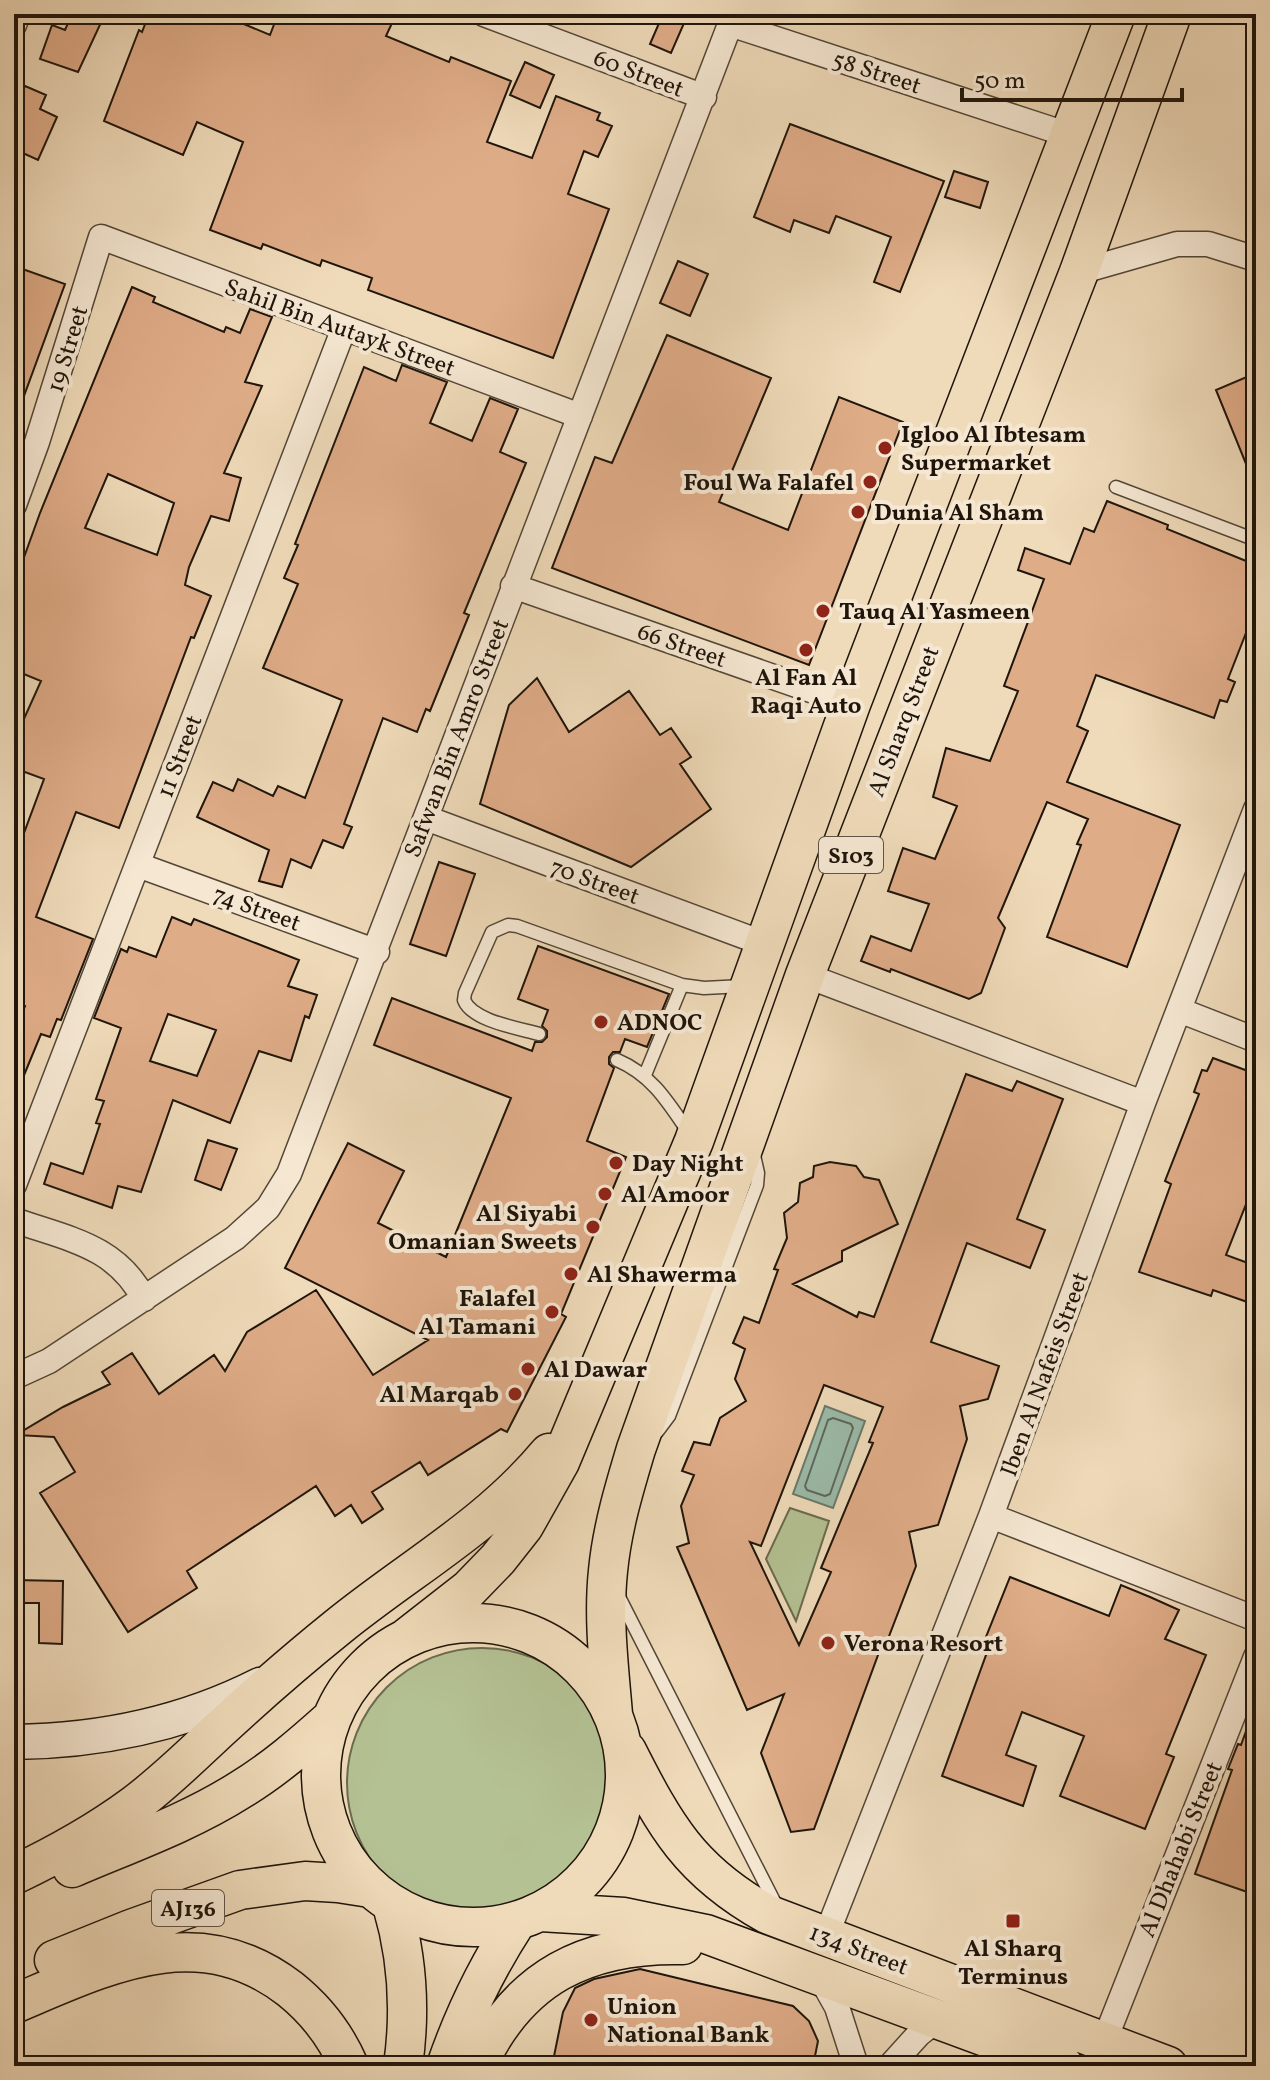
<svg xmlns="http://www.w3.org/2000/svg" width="1270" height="2080" font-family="Vollkorn,serif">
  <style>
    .green { fill: #b4c193; stroke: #6a6b4f; stroke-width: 2 }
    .water { fill: #9bbba9; stroke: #69796a; stroke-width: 2 }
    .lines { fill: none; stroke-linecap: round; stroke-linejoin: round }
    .shore { stroke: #5d685a; stroke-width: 2 }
    .building { fill: #dfac88; stroke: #1f150b; stroke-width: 2; fill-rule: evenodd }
    .lane-casing { stroke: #534636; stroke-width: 15 }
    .street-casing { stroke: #534636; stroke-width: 27 }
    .secondary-casing { stroke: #1f150b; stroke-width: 37 }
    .primary-casing { stroke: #1f150b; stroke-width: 41 }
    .lane { stroke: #f5e7d2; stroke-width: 12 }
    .street { stroke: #f5e7d2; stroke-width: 24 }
    .secondary { stroke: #f5e7d2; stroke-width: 34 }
    .primary { stroke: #efdab9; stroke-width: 38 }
    .poi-dot { fill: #8f2418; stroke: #f5e7d2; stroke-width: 3 }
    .labels { text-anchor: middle; stroke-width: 8; stroke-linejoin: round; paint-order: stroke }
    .shield { fill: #f5e7d2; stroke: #5f5447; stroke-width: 2 }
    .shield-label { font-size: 22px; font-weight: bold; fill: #1f150b }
    .street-label { font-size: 24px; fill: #1f150b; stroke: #f5e7d2 }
    .poi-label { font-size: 24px; font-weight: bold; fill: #1f150b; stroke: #f5e7d2; text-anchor: start }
  </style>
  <rect width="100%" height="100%" fill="#efdab9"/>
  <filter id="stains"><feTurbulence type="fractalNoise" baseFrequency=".0025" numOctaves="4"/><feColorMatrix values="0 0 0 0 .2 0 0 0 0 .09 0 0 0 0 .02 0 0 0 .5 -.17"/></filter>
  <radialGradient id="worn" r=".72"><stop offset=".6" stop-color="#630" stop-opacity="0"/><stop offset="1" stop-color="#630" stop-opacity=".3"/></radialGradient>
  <!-- green -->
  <path class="green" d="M790 1508 829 1521 796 1621 766 1559Z
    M347 1783a135 135 0 1 1 270 0a135 135 0 1 1-270 0Z"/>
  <!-- water -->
  <path class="water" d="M825 1406 865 1421 833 1508 793 1494Z"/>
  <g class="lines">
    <!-- shore -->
    <path class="shore" d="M833 1418 851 1424 853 1428 830 1494 825 1496 807 1490 805 1486 828 1420Z"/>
  </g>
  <!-- building -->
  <path class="building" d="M72 14H105L78 72 40 59 52 25 65 30Z
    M149 14H220L270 35 278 14H378L393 21 386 36 449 62 451 57 511 81 487 142 532 158 556 96 600 113 597 120 612 126 598 157 584 151 568 194 609 209 553 358 368 290 372 278 322 260 320 266 263 244 261 249 210 230 243 142 197 122 183 155 104 121 139 30 142 32Z
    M663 14H688L671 53 650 44Z
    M525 62 554 75 540 108 510 95Z
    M25 86 46 95 40 109 57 117 38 160 14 149V110Z
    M790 124 944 181 900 292 874 282 891 237 836 216 829 233 794 220 790 232 754 217Z
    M954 171 988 182 980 208 945 197Z
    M678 261 708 274 690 316 660 303Z
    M14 266 65 284 17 415H14Z
    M132 287 155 297 153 302 224 332 226 327 240 333 250 309 272 317 245 382 262 386 224 473 241 478 229 521 211 516 189 567 185 585 211 596 194 638 191 637 119 828 76 812 36 917 93 939 61 1020 57 1019 50 1037 41 1034 15 1097 14 1033 25 1006 14 1002V860L44 779 14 768V741L41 681 14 670V585L40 513ZM108 474 174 503 157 555 85 528Z
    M667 335 771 378 719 502 788 530 839 397 903 422 809 665 552 568 595 457 612 463Z
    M402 365 447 382 430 423 472 441 490 398 518 409 500 452 526 463 464 613 469 615 430 711 426 709 417 732 383 718 344 824 352 827 343 848 323 840 311 868 291 859 282 887 259 881 269 850 197 817 213 782 233 791 238 779 273 796 278 786 305 798 342 700 263 668 298 584 284 578 298 545 295 544 364 367 396 381Z
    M1256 373V486H1255L1216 390Z
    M1107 501 1168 525 1167 529 1256 565V637L1246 633 1228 679 1235 682 1227 702 1220 700 1214 718 1096 675 1077 726 1088 731 1067 782 1180 825 1127 967 1047 937 1081 845 1077 844 1088 819 1047 802 998 918 1005 928 981 993 969 999 891 969 890 972 861 961 871 936 911 951 929 904 888 891 903 848 935 859 957 806 933 797 946 748 990 761 1018 691 1004 686 1044 579 1018 570 1025 548 1070 564 1084 528 1094 532Z
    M537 678 569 732 629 691 660 735 671 728 691 757 680 764 711 809 631 867 480 804 509 705Z
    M439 862 475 874 446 956 410 944Z
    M172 917 191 925 194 919 299 960 288 986 317 995 309 1018 305 1016 291 1061 259 1051 230 1123 173 1100 141 1192 118 1186 112 1208 44 1184 51 1163 83 1174 100 1124 96 1123 104 1101 96 1099 121 1028 94 1018 121 949 127 952 129 947 156 957ZM168 1014 216 1030 197 1076 150 1061Z
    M538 946 669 994 647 1047 625 1039 620 1052H613L609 1057V1064L614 1068 587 1141 626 1157 561 1314 566 1317 507 1432 501 1429 428 1475 420 1462 372 1492 383 1509 362 1523 351 1505 335 1516 316 1486 187 1571 197 1588 128 1632 40 1493 75 1472 54 1437 16 1435 63 1407 110 1384 102 1372 132 1353 159 1394 214 1355 225 1371 247 1332 316 1290 373 1375 428 1340 285 1268 348 1143 404 1171 378 1223 446 1257 511 1098 374 1045 392 998 532 1051 535 1042H542L547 1037V1031L542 1026 548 1010 518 999Z
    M1213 1058 1256 1074V1179L1226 1255 1256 1266V1305L1213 1290 1211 1296 1139 1272 1171 1184 1165 1181 1199 1094 1194 1092 1202 1070 1207 1071Z
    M966 1074 1012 1091 1017 1081 1063 1099 1017 1219 1045 1230 1030 1268 967 1243 931 1342 999 1366 988 1399 960 1406 967 1439 938 1525 909 1532 916 1566 886 1644 881 1647 814 1829 791 1832 761 1753 784 1694 747 1710 677 1547 689 1543 681 1506 694 1475 682 1471 694 1442 710 1445 720 1418 746 1401 735 1379 745 1349 733 1343 744 1317 759 1323 778 1270 774 1269 787 1238 784 1213 798 1202 800 1183 813 1177 814 1166 830 1162 856 1166 864 1177 879 1180 898 1224 842 1251V1261L793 1284 857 1317 859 1312 874 1317ZM824 1385 883 1407 869 1442 873 1443 821 1568 831 1572 799 1645 750 1542 761 1546Z
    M208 1140 237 1149 221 1190 195 1180Z
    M1010 1577 1109 1616 1121 1585 1150 1597 1179 1610 1165 1639 1206 1655 1166 1754 1174 1757 1145 1829 1060 1796 1084 1736 1022 1712 1006 1755 1036 1766 1023 1806 942 1776 990 1644 984 1642Z
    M14 1580 63 1581 62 1644 39 1643V1603H14Z
    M1253 1712H1256V1895L1195 1874 1232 1770 1228 1769 1238 1744 1241 1745Z
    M640 1969 793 2006 809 2021 818 2041 813 2066H552L563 2012 575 1988 594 1979Z"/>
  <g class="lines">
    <defs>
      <path id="lane" d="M1116 487 1256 540
        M539 1034C518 1028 472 1021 464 1000L465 993 492 932 508 925 517 926 682 985 704 988 743 986
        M617 1060C652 1075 668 1102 689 1133
        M645 1075 682 985
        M657 1432 669 1416 757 1185 758 1173 753 1151
        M618 1595 777 1907"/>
      <path id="street" d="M484 14 704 97
        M730 24 1069 135
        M14 25 18 14
        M1079 272 1177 244H1208L1256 259
        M14 505 37 442 101 237 580 416
        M513 586 851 704
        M426 818 765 944
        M138 865 377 952
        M805 975 1143 1103
        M1179 1010 1256 1040
        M14 1185 344 328
        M14 1220C67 1239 116 1245 144 1299
        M14 1377 49 1361 235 1238 268 1208 289 1174 734 14
        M991 1516 1256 1619
        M826 1936 991 1516 1143 1103 1256 809
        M819 1975 837 2007 856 2066
        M1104 2042 1256 1657
        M890 2066 919 2034 938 2019"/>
      <path id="secondary" d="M14 1742C100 1741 183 1724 260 1685"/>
      <path id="primary" d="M321 1775a152 152 0 1 1 304 0a152 152 0 1 1-304 0Z
        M405 1639 469 1589 498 1559 524 1526 560 1462 694 1141 851 704 1116 14
        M613 1714C609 1667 603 1618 608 1571 612 1529 624 1489 636 1449L805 975 1079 272 1172 14
        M627 1751C665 1826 690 1871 767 1914L1168 2066
        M72 1868C128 1844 188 1823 240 1790 273 1770 302 1745 331 1719
        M14 1875C56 1855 96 1833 134 1805 165 1782 192 1755 220 1729 259 1693 298 1659 339 1626 412 1567 487 1527 549 1453
        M392 1905C408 1959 411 2010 403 2066
        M540 1912 624 1917 706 1934 1064 2066
        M54 1960 131 1929 240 1890 305 1881 338 1883 370 1888
        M14 2004C107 1965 198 1918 290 1989 315 2009 336 2036 349 2066
        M446 2066C464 2014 487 1967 517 1921
        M477 2066C519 1976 587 1943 683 1945"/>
    </defs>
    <!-- lane casing -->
    <use href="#lane" class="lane-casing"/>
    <!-- street casing -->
    <use href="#street" class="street-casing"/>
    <!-- secondary casing -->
    <use href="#secondary" class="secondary-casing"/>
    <!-- primary casing -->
    <use href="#primary" class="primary-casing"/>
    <!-- lane -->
    <use href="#lane" class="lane"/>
    <!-- street -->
    <use href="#street" class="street"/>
    <!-- secondary -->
    <use href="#secondary" class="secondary"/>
    <!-- primary -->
    <use href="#primary" class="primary"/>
  </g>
  <!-- markers -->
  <g class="poi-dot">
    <circle cx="885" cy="448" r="8"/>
    <circle cx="870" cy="482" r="8"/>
    <circle cx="858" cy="512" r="8"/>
    <circle cx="823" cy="611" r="8"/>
    <circle cx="806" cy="650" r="8"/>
    <circle cx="601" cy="1022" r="8"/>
    <circle cx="616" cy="1163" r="8"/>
    <circle cx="605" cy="1194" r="8"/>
    <circle cx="593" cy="1227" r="8"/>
    <circle cx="571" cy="1274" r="8"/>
    <circle cx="552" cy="1312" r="8"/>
    <circle cx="528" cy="1369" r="8"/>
    <circle cx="515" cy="1394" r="8"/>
    <circle cx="828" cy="1643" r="8"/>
    <rect x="1005" y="1913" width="16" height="16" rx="4"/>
    <circle cx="591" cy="2020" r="8"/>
  </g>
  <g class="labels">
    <!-- shield labels -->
    <g class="shield">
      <rect x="819" y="837" width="64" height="36" rx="6"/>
      <rect x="152" y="1890" width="72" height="36" rx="6"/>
    </g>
    <g class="shield-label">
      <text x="851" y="863">S103</text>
      <text x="188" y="1916">AJ136</text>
    </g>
    <!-- street labels -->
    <g class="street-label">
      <text transform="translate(877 72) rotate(18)" y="8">58 Street</text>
      <text transform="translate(639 73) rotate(21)" y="8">60 Street</text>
      <text transform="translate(340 327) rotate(20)" y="8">Sahil Bin Autayk Street</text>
      <text transform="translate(67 349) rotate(-73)" y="8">19 Street</text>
      <text transform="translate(682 645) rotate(19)" y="8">66 Street</text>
      <text transform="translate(903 721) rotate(-69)" y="8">Al Sharq Street</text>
      <text transform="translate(456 738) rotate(-69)" y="8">Safwan Bin Amro Street</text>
      <text transform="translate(179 756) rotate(-69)" y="8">11 Street</text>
      <text transform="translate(595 881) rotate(20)" y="8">70 Street</text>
      <text transform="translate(257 908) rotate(20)" y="8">74 Street</text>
      <text transform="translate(1044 1374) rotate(-70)" y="8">Iben Al Nafeis Street</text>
      <text transform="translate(1180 1849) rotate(-68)" y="8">Al Dhahabi Street</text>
      <text transform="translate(859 1949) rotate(21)" y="8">134 Street</text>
    </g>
    <!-- poi labels -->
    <g class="poi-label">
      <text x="901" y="442">Igloo Al Ibtesam<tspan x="901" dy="28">Supermarket</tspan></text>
      <text x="854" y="490" text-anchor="end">Foul Wa Falafel</text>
      <text x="874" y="520">Dunia Al Sham</text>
      <text x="839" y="619">Tauq Al Yasmeen</text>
      <text x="806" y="685" text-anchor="middle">Al Fan Al<tspan x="806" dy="28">Raqi Auto</tspan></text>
      <text x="617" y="1030">ADNOC</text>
      <text x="632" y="1171">Day Night</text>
      <text x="621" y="1202">Al Amoor</text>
      <text x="577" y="1221" text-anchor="end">Al Siyabi<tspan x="577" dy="28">Omanian Sweets</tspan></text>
      <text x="587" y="1282">Al Shawerma</text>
      <text x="536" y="1306" text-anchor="end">Falafel<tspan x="536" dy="28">Al Tamani</tspan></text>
      <text x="544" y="1377">Al Dawar</text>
      <text x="499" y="1402" text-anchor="end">Al Marqab</text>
      <text x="844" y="1651">Verona Resort</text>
      <text x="1013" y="1956" text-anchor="middle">Al Sharq<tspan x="1013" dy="28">Terminus</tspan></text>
      <text x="607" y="2014">Union<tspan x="607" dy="28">National Bank</tspan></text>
    </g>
  </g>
  <!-- margin -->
  <rect width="1270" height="2080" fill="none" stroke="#efdab9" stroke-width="48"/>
  <rect x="16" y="16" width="1238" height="2048" fill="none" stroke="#1f150b" stroke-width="4"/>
  <rect x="24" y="24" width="1222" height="2032" fill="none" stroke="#1f150b" stroke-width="2"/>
  <!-- scale -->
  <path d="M962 88v12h220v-12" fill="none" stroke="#1f150b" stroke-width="4"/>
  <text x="974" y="88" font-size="24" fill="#1f150b" stroke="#f5e7d2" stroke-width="6" paint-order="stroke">50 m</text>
  <rect width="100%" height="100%" filter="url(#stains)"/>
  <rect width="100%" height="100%" fill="url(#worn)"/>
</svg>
